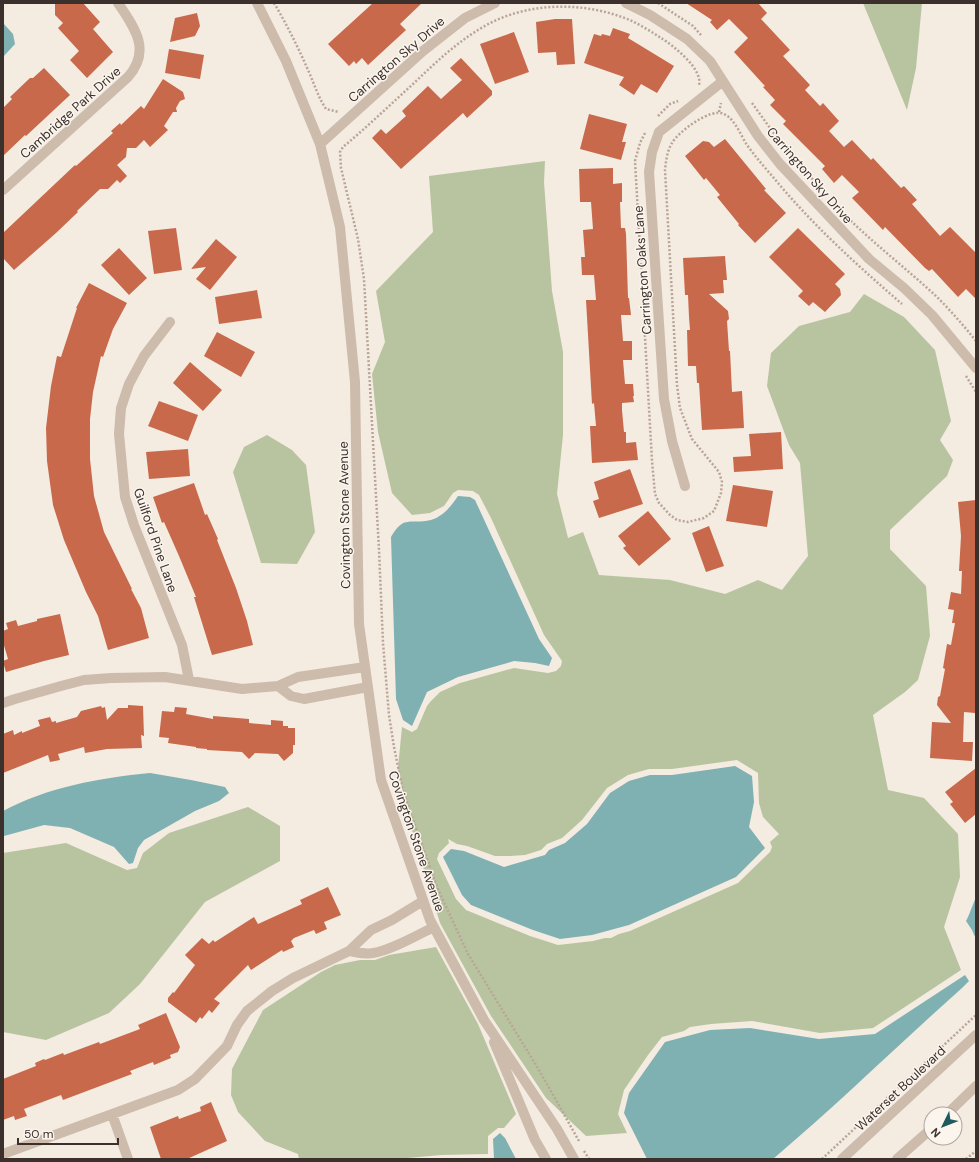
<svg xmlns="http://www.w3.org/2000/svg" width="979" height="1162" font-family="'DM Sans',sans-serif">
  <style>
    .green { fill: #b8c4a0; fill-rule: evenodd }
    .water { fill: #7fb0b2 }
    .building { fill: #c8694b }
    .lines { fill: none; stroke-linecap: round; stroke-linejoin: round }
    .path { stroke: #b9a596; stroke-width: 2.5; stroke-dasharray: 2 2; stroke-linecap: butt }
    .minor { stroke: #cdbbac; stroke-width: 10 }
    .labels { text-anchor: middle; stroke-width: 3; stroke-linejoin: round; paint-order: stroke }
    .street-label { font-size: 13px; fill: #3b302b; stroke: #fbf5ee }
  </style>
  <rect width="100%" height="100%" fill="#f4ebe1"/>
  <!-- green -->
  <path class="green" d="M863 3H922L916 68 907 110Z
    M545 161 544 182 552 291 563 352V435L557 494 568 538 583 532 599 575 670 580 725 594 758 580 782 590 808 556 800 463 789 445 767 386 771 353 799 326 850 312 864 294 904 317 935 350 951 421 940 440 953 460 947 476 890 530V549L926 586 930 636 918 680 905 692 873 715 888 790 924 798 958 834 960 877 944 927 961 970 873 1028 820 1033 752 1021 711 1024 690 1027 684 1031 662 1037 648 1055 624 1090 618 1114 627 1133 586 1136 546 1098 491 1016 440 923 407 814 398 768 402 727 412 732 417 729 427 706 431 701 440 692 460 683 514 668 548 673 556 671 561 666 562 661 544 635 491 518 479 495 473 491 458 490 453 493 444 506 430 513 412 515 392 493 378 432 372 374 385 342 376 291 433 232 429 176ZM737 760 758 773 759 803 763 817 779 834 770 842 772 847 770 852 738 883 630 931 619 934 611 938H605L593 941 558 945 530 936 466 910 456 899 437 859 439 853 449 843 448 839 457 844 467 846 495 856H510L525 855 541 850 547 844 562 838 582 820 607 788 628 775 649 769H672Z
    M267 435 292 450 306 465 315 532 297 564 261 563 233 472 244 447Z
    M248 807 280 826V861L205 902 140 984 109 1013 46 1040 3 1032V853L66 843 127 870 137 868 143 853 169 833Z
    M436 947 478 1024 516 1114 504 1128H498L488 1136V1154L441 1155 397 1159H299L298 1154 265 1141 238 1112 231 1095 232 1069 263 1010 321 972 335 965 360 960H375L389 955Z"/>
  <!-- water -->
  <path class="water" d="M3 23 13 34 15 44 3 57Z
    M458 496 470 497 475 500 539 639 552 658 549 666 535 663 514 661 458 677 427 692 412 726 403 720 396 699 391 537C404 514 411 525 431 520 444 516 451 506 458 496Z
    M735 766 752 776 754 802 749 827 765 848 736 877 629 925 592 935 560 939 533 930 471 905 462 895 443 857 451 849 464 851 504 867 545 855 549 850 565 843 587 824 610 793 629 781 650 775H672Z
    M150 773 191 780 225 787 229 793 219 801 195 811 144 840 138 848 133 863 129 864 114 847 70 828 44 825 4 836 3 835V811C48 787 99 778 150 773Z
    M976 897V939L972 930 966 921 968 917Z
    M965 975 969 981 962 988C899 1044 838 1104 773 1159H647L624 1113 629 1093 665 1042 710 1030 750 1028 819 1039 875 1034Z
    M500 1133 505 1138 516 1159H494L493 1139Z"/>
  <!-- building -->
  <path class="building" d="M55 3H83L100 22 93 29 113 52 87 78 70 60 79 51 58 28 63 23 55 15Z
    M373 3H422L400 24 406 30 368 65 362 58 356 64 354 61 349 66 328 44Z
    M686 3H758L767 13 761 19 790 50 783 56 810 85 805 90 820 106 823 103 839 121 829 131 844 147 852 140 871 160 873 158 901 188 904 186 917 200 912 204 940 236 950 227 976 253V299L966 289 958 297 932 269 929 271 925 268 885 227 883 230 852 198 859 192 842 175 834 183 822 169 825 166 783 124 786 121 770 105 775 100 763 87 765 86 734 52 748 38 729 19 717 30 710 22 712 20Z
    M197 13 200 26 195 36 170 42 175 18Z
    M555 19H572L575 64 557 65 556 52 538 53 536 22Z
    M613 28 630 34 628 38 674 66 657 93 641 84 634 95 619 85 624 77 584 63 594 34 601 36 602 34 610 36Z
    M514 32 529 72 495 84 480 44Z
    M169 49 204 55 200 79 165 73Z
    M461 58 492 91V95L467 118 463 113 401 169 372 138 381 129 386 134 406 116 402 111 428 86 441 99 462 80 450 68Z
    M44 68 70 95 26 136 25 135 3 156V108L12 99 10 97 30 78H33Z
    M163 79 183 92 185 99 180 101 176 108 177 112H173L164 126 168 130 150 147 144 140 136 148H127L126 157 117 165 127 176 120 183 117 180 108 189H100L77 211 78 212 56 233 14 270 3 258V233L75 165 76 166 113 133 111 131 120 123 121 125 141 106 144 109Z
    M589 114 627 124 622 142H626L621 160 580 149Z
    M725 139 766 189 764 190 786 213 755 243 738 225 739 224 717 197 720 195 706 178 704 180 685 156 703 141 709 142 714 147Z
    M613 168V184L622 183V202H620L621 228H625L626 234 628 298H629L631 315H621L623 341H632V360H623L625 384H633L634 396H633L634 402 622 403V410L624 432H626V443L636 442 638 460 592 463 590 426H596L594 403 592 404 586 300H596L594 275H582L581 257H585L583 230 593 229 591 202H580L579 169Z
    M176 228 182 270 154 274 148 231Z
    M798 228 845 274 835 284 840 289 841 295 825 312 813 302 809 306 798 296 803 291 769 257Z
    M216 239 237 257 210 290 196 279 206 267 191 269Z
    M119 248 147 278 129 295 101 265Z
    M725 256 727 280H723L724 293 709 294 728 311 729 319 727 321 729 351H730L732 392 742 391 744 428 702 430 699 383H697L696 366H688L687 330H690L689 317 688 295H685L683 258Z
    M89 283 127 303 113 329 103 357 101 356 93 392 90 419V459L94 496 104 532 132 589H131L141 608 149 638 108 650 98 616 86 592 64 540 53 505 47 461 46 428 51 386 57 356 61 357 77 308H76Z
    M257 290 262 318 219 324 215 297Z
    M217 332 255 352 241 377 204 356Z
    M190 362 222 390 203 411 173 383Z
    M159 401 198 415 188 441 148 426Z
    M781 432 783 469 734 472 733 457 751 456 749 434Z
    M188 449 190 476 149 479 146 452Z
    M630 469 643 504 599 518 593 501 599 499 594 482Z
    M194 483 205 515 207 514 218 539 217 540 236 588 247 621 253 645 212 655 194 597H196L179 556 164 522 162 523 153 497Z
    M733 485 773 491 767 527 726 521Z
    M976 500V708L975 713 964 712 963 742H973L972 761 930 758 932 722 951 723 937 705 938 697 940 696 945 669 943 668 947 644 951 645 955 623H952L954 610 948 609 951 592 961 594 962 571H959L961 536 958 502Z
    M648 511 671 539 639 566 623 548 626 546 618 536Z
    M709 526 724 566 706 572 692 533Z
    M60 614 69 655 44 661 6 672 3 662V661L8 659 3 642V631L8 629 6 623 16 620 18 626 37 621V619Z
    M128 705 143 706 144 736 141 735 142 748 107 749 85 753 84 747 58 754 60 760 50 762 48 755 3 773V734L13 730 14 735 22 731V733L40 726 38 720 50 717 52 722 56 721V723L77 717 81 711 101 706 102 708 105 707 107 720 118 708H128Z
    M175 707 187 708 186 714 213 719V716L249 719V723L271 725V720L283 721V726H288V728H295V745H293V753L284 761 278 754 255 753 249 759 242 752 207 750V749L196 748V747L168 743 169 738 159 737 162 711 174 712Z
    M976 768V814L965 823 950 804 953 802 945 792Z
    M328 887 341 915 324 922 327 929 316 934 314 930 294 938 291 941 294 947 283 952 282 950 251 970 248 965 214 999 220 1003 212 1013 209 1010 202 1019 200 1017 196 1023 168 1002V998L173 992 174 993 195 965 185 955 202 938 209 944 213 940 215 942 254 917 258 924 302 904 300 900Z
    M166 1013 180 1047 178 1052 170 1055 171 1058 154 1065 153 1062 130 1071 132 1074 63 1100 61 1095 24 1109 27 1116 15 1120 14 1116 3 1120V1079L36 1066 35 1063 44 1059 45 1060 63 1053 64 1055 99 1042 100 1044 140 1029 138 1025Z
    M211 1102 227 1141 187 1159H161L150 1127 178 1116 179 1119 201 1111 200 1107Z"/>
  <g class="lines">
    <!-- path -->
    <path class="path" d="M274 3C287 25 298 47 308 70 314 83 318 97 326 109L339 112
      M658 3 693 26 701 35
      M752 103 775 135 820 188
      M719 112 721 103
      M658 116 670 104 678 101
      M645 133 640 143 635 161 652 461 655 494 659 503 670 515 677 520 688 522 704 518 714 511 721 493 722 482 719 472 692 439 680 408 677 385 665 170C666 161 667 151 672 143 678 132 711 107 724 114 735 119 741 136 747 145 757 159 768 171 778 183 816 228 858 266 902 304
      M845 215C874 244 907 269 937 297 951 311 964 326 976 341
      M966 376 976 392
      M579 1141 539 1070 468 954 437 887 403 791 394 747 389 715 383 643 379 550 364 279 358 239 341 168 340 152 343 147C367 127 390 105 413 84 435 63 457 42 483 27 527 1 586 1 632 21 642 26 652 32 661 38 674 46 703 69 699 85
      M584 1151 589 1159
      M822 1159 976 1015
      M966 1159 976 1151"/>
    <!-- minor -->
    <path class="minor" d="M257 3 286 61 320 144 340 227 355 382 359 624 381 780 430 920 484 1020 557 1129 574 1159
      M626 3 650 15 687 39 710 61 758 136 780 164 869 259 904 288 932 315 976 368
      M320 144 423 51 465 18 495 3
      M3 190 128 77C152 50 134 27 118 3
      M170 322 144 356 129 384 121 408 119 434 125 497 134 525 182 645 189 680
      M685 486 672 441 664 399 649 172 652 152 659 132 723 81
      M365 667 298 677 278 686 291 696 304 699 368 687
      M3 703 15 699 61 686 84 680 111 678 165 677 242 689 278 686
      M423 901 392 920 371 930 349 951C356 952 365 955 373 953 392 950 417 935 434 927
      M494 1042 535 1140 546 1159
      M112 1114 128 1159
      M947 1114 976 1086
      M3 1154 178 1090 195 1079 227 1046 237 1025 247 1011 272 991 293 978 349 951
      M842 1159 976 1035
      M897 1159 931 1129"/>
  </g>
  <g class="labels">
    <!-- street labels -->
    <g class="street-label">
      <text transform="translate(396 59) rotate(-41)" y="5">Carrington Sky Drive</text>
      <text transform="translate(70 112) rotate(-42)" y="5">Cambridge Park Drive</text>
      <text transform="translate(810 175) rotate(49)" y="5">Carrington Sky Drive</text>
      <text transform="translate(642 270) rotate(-94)" y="5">Carrington Oaks Lane</text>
      <text transform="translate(344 515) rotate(-91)" y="5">Covington Stone Avenue</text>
      <text transform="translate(156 540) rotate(71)" y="5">Guilford Pine Lane</text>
      <text transform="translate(417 841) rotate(71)" y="5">Covington Stone Avenue</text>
      <text transform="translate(900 1088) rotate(-43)" y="5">Waterset Boulevard</text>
    </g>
  </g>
  <!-- border -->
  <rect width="979" height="1162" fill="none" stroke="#3b302b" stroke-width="8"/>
  <!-- north arrow -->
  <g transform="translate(943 1126) rotate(227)"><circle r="19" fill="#fbf5ee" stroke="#aea6a0"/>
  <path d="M0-3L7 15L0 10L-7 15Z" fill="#1f5a5e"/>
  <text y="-6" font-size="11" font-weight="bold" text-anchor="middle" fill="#3b302b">N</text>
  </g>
  <!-- scale -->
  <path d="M18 1138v6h100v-6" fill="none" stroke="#3b302b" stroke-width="2"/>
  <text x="24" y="1138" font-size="12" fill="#3b302b" stroke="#fbf5ee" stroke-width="3" paint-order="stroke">50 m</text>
</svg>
